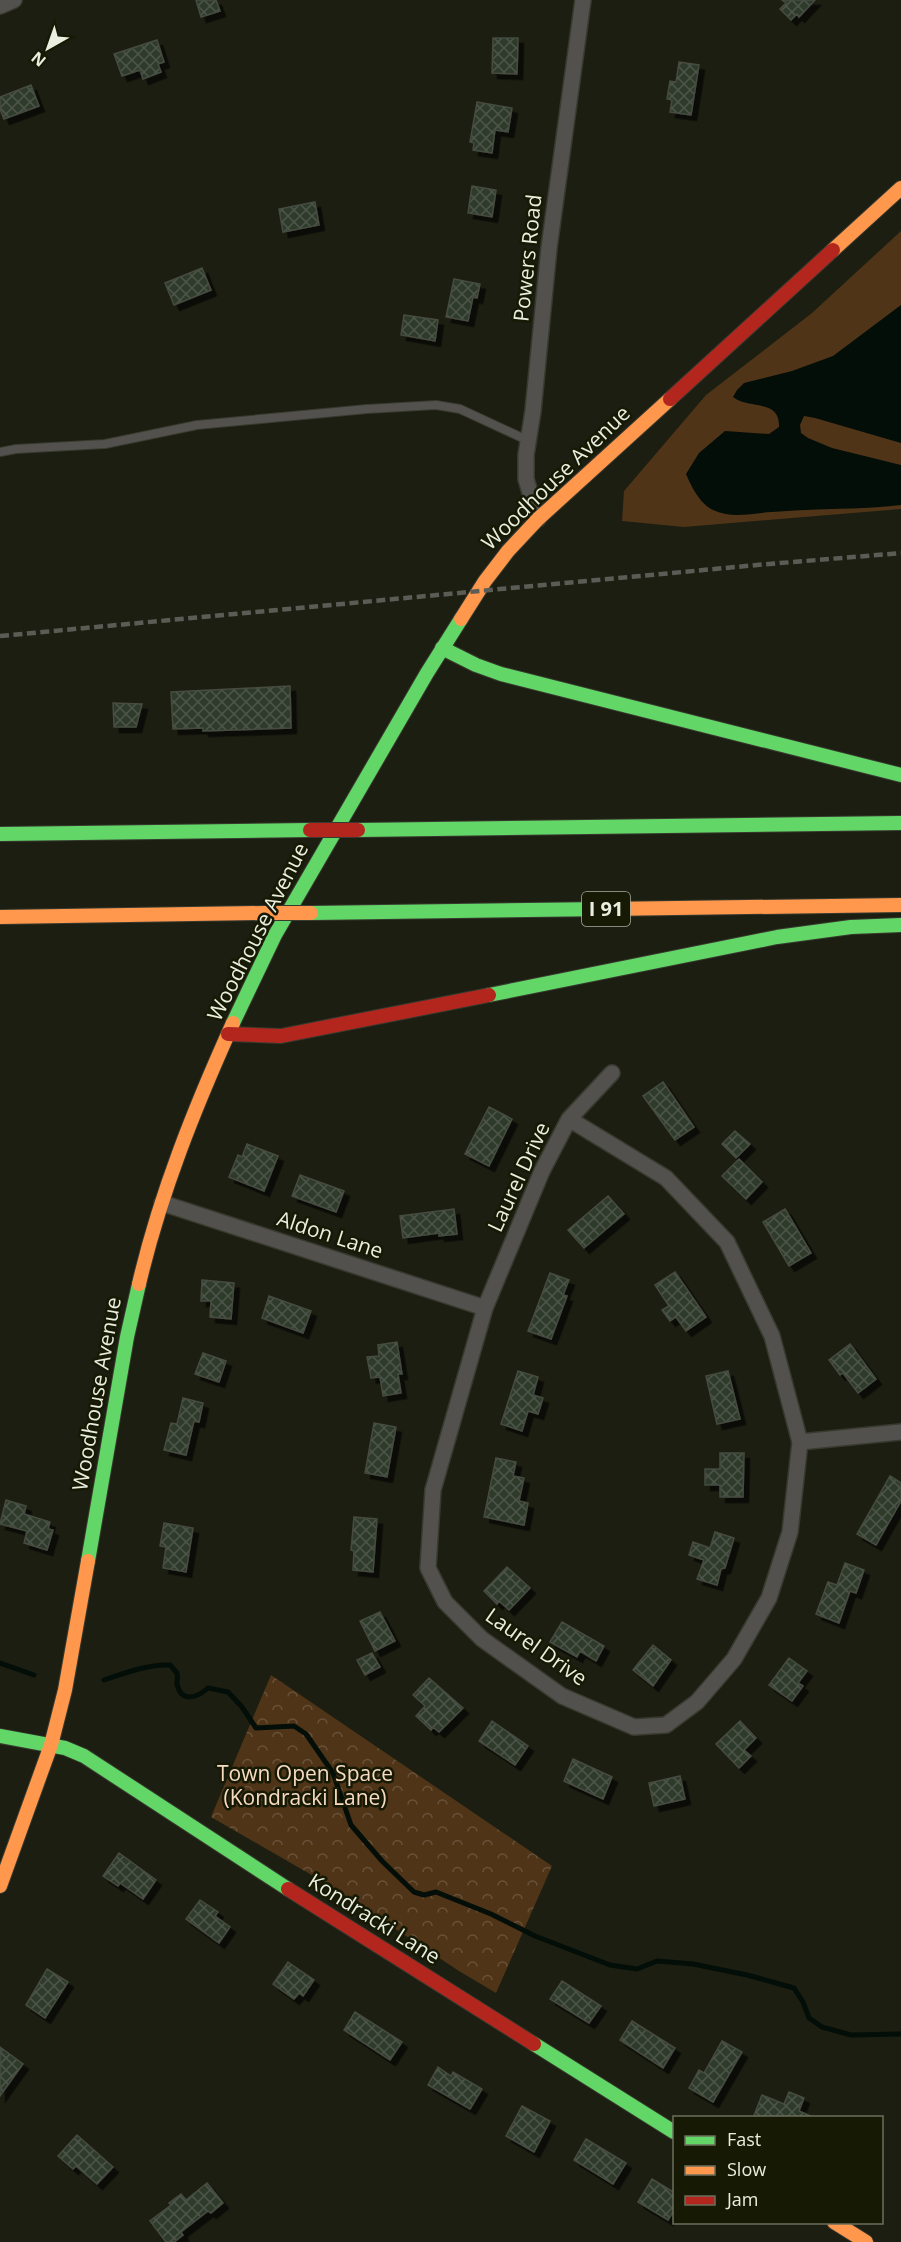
<svg xmlns="http://www.w3.org/2000/svg" width="901" height="2242" font-family="'Open Sans',sans-serif">
  <style>
    .green { fill: #4f3418 }
    .park { fill: url(#park-crowns) }
    .water { fill: #030e08 }
    .lines { fill: none; stroke-linecap: round; stroke-linejoin: round }
    .stream { stroke: #030e08; stroke-width: 5 }
    .building { fill: url(#building-cross-hatch); stroke: #464b40; stroke-width: 1.5; filter: url(#shadow) }
    .lane-casing { stroke: #383a2f; stroke-width: 10 }
    .street-casing { stroke: #383a2f; stroke-width: 18 }
    .fast-casing { stroke: #383a2f; stroke-width: 16 }
    .slow-casing { stroke: #383a2f; stroke-width: 16 }
    .jam-casing { stroke: #383a2f; stroke-width: 16 }
    .lane { stroke: #53514d; stroke-width: 8 }
    .street { stroke: #53514d; stroke-width: 15 }
    .fast { stroke: #63d668; stroke-width: 14 }
    .slow { stroke: #ff974d; stroke-width: 14 }
    .jam { stroke: #b3261e; stroke-width: 14 }
    .rail { stroke: #5c5c56; stroke-width: 4.5; stroke-dasharray: 9 4.5; stroke-linecap: butt }
    .slow-bridge-casing { stroke: #383a2f; stroke-width: 16; stroke-linecap: butt }
    .jam-bridge-casing { stroke: #383a2f; stroke-width: 16; stroke-linecap: butt }
    .slow-bridge { stroke: #ff974d; stroke-width: 14 }
    .jam-bridge { stroke: #b3261e; stroke-width: 14 }
    .labels { text-anchor: middle; stroke-width: 5; stroke-linejoin: round; paint-order: stroke }
    .shield { fill: #161a04; stroke: #aaae9d; stroke-width: 1.5 }
    .shield-label { font-size: 20px; font-weight: bold; fill: #eaeedf }
    .street-label { font-size: 21px; fill: #eaeedf; stroke: #161a04 }
    .park-label { font-size: 21px; fill: #f8dac1; stroke: #161a04 }
  </style>
  <defs>
    <pattern id="park-crowns" width="20" height="18" patternUnits="userSpaceOnUse" patternTransform="scale(1.5)"><rect width="20" height="18" fill="#4f3418"/><path d="M2 6a3 3 0 1 1 6 0M12 15a3 3 0 1 1 6 0" fill="none" stroke="#685239"/></pattern>
    <pattern id="building-cross-hatch" width="8" height="8" patternUnits="userSpaceOnUse" patternTransform="scale(1.5)"><rect width="8" height="8" fill="#2f3a2c"/><path d="M0 0l8 8M0 8l8-8" fill="none" stroke="#4d574a"/></pattern>
    <filter id="shadow"><feDropShadow dx="5.5" dy="5.5" stdDeviation="0" flood-color="#0009"/></filter>
  </defs>
  <rect width="100%" height="100%" fill="#1c1e11"/>
  <!-- green -->
  <path class="green" d="M901 231V509L684 527 622 521 624 491 706 395 812 313Z"/>
  <!-- park -->
  <path class="park" d="M271 1675 552 1866 496 1993 459 1971 329 1885 211 1817Z"/>
  <!-- water -->
  <path class="water" d="M901 305V443L815 418 804 416 800 425 801 433 808 438 832 448 901 465V505C858 510 815 508 772 512 753 513 731 519 713 510 700 504 691 486 686 474L699 453 725 431 769 434 779 427C780 398 749 410 733 397L737 390 744 383 792 371 833 356Z"/>
  <g class="lines">
    <!-- stream -->
    <path class="stream" d="M0 1663 34 1675
      M104 1680C125 1673 148 1664 170 1665 171 1666 176 1672 177 1673 178 1677 177 1680 177 1684 181 1703 197 1698 208 1688L228 1692 242 1707 256 1728 294 1726 306 1734 333 1773 351 1825 382 1861 414 1892 424 1895 436 1892 491 1914 535 1936 610 1965 637 1969 657 1961 693 1964 747 1975 794 1988 803 2002 809 2018 822 2027 851 2035 901 2034"/>
  </g>
  <!-- building -->
  <path class="building" d="M196 0H216L220 11 201 17Z
    M782 0H815L799 17 797 14 791 20 780 9 786 3Z
    M493 38H518L517 74 492 73Z
    M157 40 164 62 158 64 161 72 143 79 140 70 122 76 114 54Z
    M679 62 699 65 691 115 670 112 672 100 667 99 670 81 676 82Z
    M31 85 39 106 4 119 0 109V97Z
    M477 102 512 108 508 132 495 130 492 153 473 150 474 143 470 142Z
    M472 186 496 190 492 217 468 213Z
    M315 202 319 225 283 232 279 209Z
    M202 268 211 290 174 305 165 283Z
    M454 279 480 284 477 298 473 297 468 321 446 317Z
    M404 315 438 320 435 341 401 335Z
    M290 686 291 728 203 731V728L173 729 171 692Z
    M113 703 142 704 136 727H114Z
    M663 1082 694 1127 675 1140 643 1096Z
    M489 1107 512 1119 489 1166 465 1154Z
    M735 1131 750 1144 736 1158 722 1144Z
    M247 1144 278 1156 264 1191 229 1177 238 1155 242 1157Z
    M739 1159 762 1182 746 1199 722 1176Z
    M300 1175 344 1191 336 1212 292 1196Z
    M608 1196 624 1214 584 1248 568 1230Z
    M454 1209 457 1234 439 1236V1233L403 1238 400 1216Z
    M785 1209 811 1253 789 1266 763 1222Z
    M675 1272 706 1317 686 1331 676 1317 670 1321 662 1310 669 1306 655 1285Z
    M550 1273 569 1280 563 1295 567 1296 551 1339 528 1331Z
    M202 1280 234 1283 231 1319 210 1317 211 1301H201Z
    M269 1296 311 1311 303 1333 262 1318Z
    M397 1342 402 1374H398L401 1393 383 1396 380 1377 371 1378 367 1357 379 1356 378 1345Z
    M850 1344 876 1379 858 1393 843 1373 840 1375 829 1360Z
    M203 1353 226 1361 219 1382 195 1374Z
    M518 1371 538 1377 533 1395 543 1398 538 1414 528 1411 522 1431 501 1424Z
    M728 1371 740 1419 717 1424 706 1376Z
    M183 1398 203 1403 199 1422 194 1421 186 1455 164 1450 171 1423 177 1424Z
    M374 1423 396 1427 387 1477 365 1473Z
    M720 1453H744L743 1497H720V1485H705V1469H720Z
    M496 1458 516 1462 513 1476 524 1478 519 1501 528 1503 524 1525 484 1517Z
    M890 1476 901 1483V1501L876 1545 857 1534Z
    M6 1500 26 1506 24 1514 50 1522 48 1529 53 1530 47 1550 24 1543 27 1531 0 1524Z
    M354 1517 377 1519 373 1572 353 1570 354 1551 351 1550Z
    M164 1523 193 1528 186 1572 163 1568 166 1547 160 1546Z
    M715 1532 734 1538 725 1568 721 1569 717 1585 697 1579 704 1560 689 1555 693 1542 710 1548Z
    M845 1563 864 1570 856 1593 850 1591 839 1623 816 1614 828 1582 837 1585Z
    M507 1567 530 1588 509 1610 499 1601 497 1604 484 1591Z
    M380 1612 395 1641 375 1651 360 1621Z
    M562 1622 604 1646 596 1661 580 1651 577 1657 550 1642Z
    M653 1645 671 1660 653 1686 633 1670Z
    M372 1653 380 1667 365 1675 357 1660Z
    M789 1658 807 1671 798 1683 803 1686 792 1701 769 1685Z
    M429 1678 463 1708 439 1732 433 1727 431 1730 416 1716 425 1706 413 1695Z
    M492 1721 528 1746 515 1765 479 1741Z
    M740 1721 756 1738 744 1750 751 1756 739 1768 716 1744Z
    M573 1759 612 1777 603 1799 564 1781Z
    M680 1776 685 1799 654 1806 649 1783Z
    M119 1853 156 1880 143 1899 120 1883 118 1886 103 1876Z
    M200 1900 218 1912 215 1916 230 1927 219 1943 186 1919Z
    M288 1962 314 1980 303 1996 299 1993 294 1999 273 1984Z
    M47 1969 68 1982 45 2018 26 2005Z
    M562 1981 601 2006 589 2023 550 1999Z
    M355 2012 402 2042 390 2060 344 2030Z
    M632 2021 675 2048 663 2068 620 2040Z
    M722 2041 742 2052 713 2102 689 2088 699 2070 704 2073Z
    M0 2047 23 2064 0 2096Z
    M438 2067 451 2076 453 2072 482 2089 470 2109 428 2085Z
    M789 2092 804 2098 799 2111 815 2118H753L762 2095 784 2104Z
    M522 2106 550 2121 534 2152 506 2136Z
    M77 2135 113 2167 97 2184 76 2166 73 2169 58 2156Z
    M586 2139 626 2163 613 2184 574 2160Z
    M652 2179 675 2193V2209L668 2220 638 2202Z
    M207 2183 223 2203 211 2213 208 2211 181 2232 183 2235 174 2242H166L150 2221 171 2205 169 2203 181 2194 186 2200Z"/>
  <g class="lines">
    <defs>
      <path id="lane" d="M0 452 16 449 105 444 197 425 367 409 436 405 460 409 529 441"/>
      <path id="street" d="M0 6 14 0
        M538 519 526 479V455L533 411 549 248 583 0
        M569 1119 666 1178 727 1242 772 1336 800 1442 790 1532 769 1598 734 1659 697 1702 666 1725 634 1727 562 1696 482 1639 445 1602 428 1568 433 1490 485 1308 542 1171 569 1119 612 1073
        M162 1203 485 1308
        M800 1442 901 1432"/>
      <path id="fast" d="M442 648 476 665 501 674 901 775
        M358 830 901 823
        M0 834 310 830
        M311 913 606 909
        M489 995 777 937 851 927 901 925
        M233 1023 275 935 427 673 461 619
        M88 1561 127 1337 139 1284
        M0 1736 65 1748 84 1756 288 1889
        M534 2044 674 2132"/>
      <path id="slow" d="M833 250 901 188
        M461 619 485 581 508 551 538 519 670 399
        M606 909 901 905
        M0 917 263 913
        M139 1284C160 1194 195 1107 233 1023
        M0 1886 51 1745 65 1690 88 1561
        M834 2222 866 2242"/>
      <path id="jam" d="M670 399 833 250
        M228 1034 281 1036 489 995
        M288 1889 534 2044"/>
    </defs>
    <!-- lane casing -->
    <use href="#lane" class="lane-casing"/>
    <!-- street casing -->
    <use href="#street" class="street-casing"/>
    <!-- fast casing -->
    <use href="#fast" class="fast-casing"/>
    <!-- slow casing -->
    <use href="#slow" class="slow-casing"/>
    <!-- jam casing -->
    <use href="#jam" class="jam-casing"/>
    <!-- lane -->
    <use href="#lane" class="lane"/>
    <!-- street -->
    <use href="#street" class="street"/>
    <!-- fast -->
    <use href="#fast" class="fast"/>
    <!-- slow -->
    <use href="#slow" class="slow"/>
    <!-- jam -->
    <use href="#jam" class="jam"/>
    <!-- rail -->
    <path class="rail" d="M0 636 757 565 901 553"/>
    <defs>
      <path id="slow-bridge" d="M263 913H311"/>
      <path id="jam-bridge" d="M310 830H358"/>
    </defs>
    <!-- slow-bridge casing -->
    <use href="#slow-bridge" class="slow-bridge-casing"/>
    <!-- jam-bridge casing -->
    <use href="#jam-bridge" class="jam-bridge-casing"/>
    <!-- slow-bridge -->
    <use href="#slow-bridge" class="slow-bridge"/>
    <!-- jam-bridge -->
    <use href="#jam-bridge" class="jam-bridge"/>
  </g>
  <g class="labels">
    <!-- shield labels -->
    <rect class="shield" x="582" y="892" width="48" height="34" rx="4.5"/>
    <g class="shield-label">
      <text x="606" y="916">I 91</text>
    </g>
    <!-- street labels -->
    <g class="street-label">
      <text transform="translate(528 258) rotate(-84)" y="7">Powers Road</text>
      <text transform="translate(556 478) rotate(-44)" y="7">Woodhouse Avenue</text>
      <text transform="translate(258 932) rotate(-63)" y="7">Woodhouse Avenue</text>
      <text transform="translate(519 1177) rotate(-65)" y="7">Laurel Drive</text>
      <text transform="translate(330 1235) rotate(18)" y="7">Aldon Lane</text>
      <text transform="translate(97 1394) rotate(-80)" y="7">Woodhouse Avenue</text>
      <text transform="translate(536 1647) rotate(35)" y="7">Laurel Drive</text>
      <text transform="translate(374 1919) rotate(32)" y="7">Kondracki Lane</text>
    </g>
    <!-- park labels -->
    <g class="park-label">
      <text x="305" y="1781">Town Open Space<tspan x="305" dy="24">(Kondracki Lane)</tspan></text>
    </g>
  </g>
  <!-- legend -->
  <rect x="673" y="2116" width="210" height="108" fill="#161a04" stroke="#6b6f5c" stroke-width="1.5"/>
  <rect x="685" y="2136" width="30" height="9" fill="#63d668" stroke="#6b6f5c" stroke-width="1.5"/>
  <text x="727" y="2146" font-size="18" fill="#eaeedf">Fast</text>
  <rect x="685" y="2166" width="30" height="9" fill="#ff974d" stroke="#6b6f5c" stroke-width="1.5"/>
  <text x="727" y="2176" font-size="18" fill="#eaeedf">Slow</text>
  <rect x="685" y="2196" width="30" height="9" fill="#b3261e" stroke="#6b6f5c" stroke-width="1.5"/>
  <text x="727" y="2206" font-size="18" fill="#eaeedf">Jam</text>
  <!-- north arrow -->
  <g transform="translate(48 48) rotate(220)" stroke="#161a04" stroke-width="4.5" paint-order="stroke">
  <path d="M0-4.5L10 22L0 15L-10 22Z" fill="#eaeedf"/>
  <text y="-9" font-size="16" font-weight="bold" text-anchor="middle" fill="#eaeedf">N</text>
  </g>
</svg>
